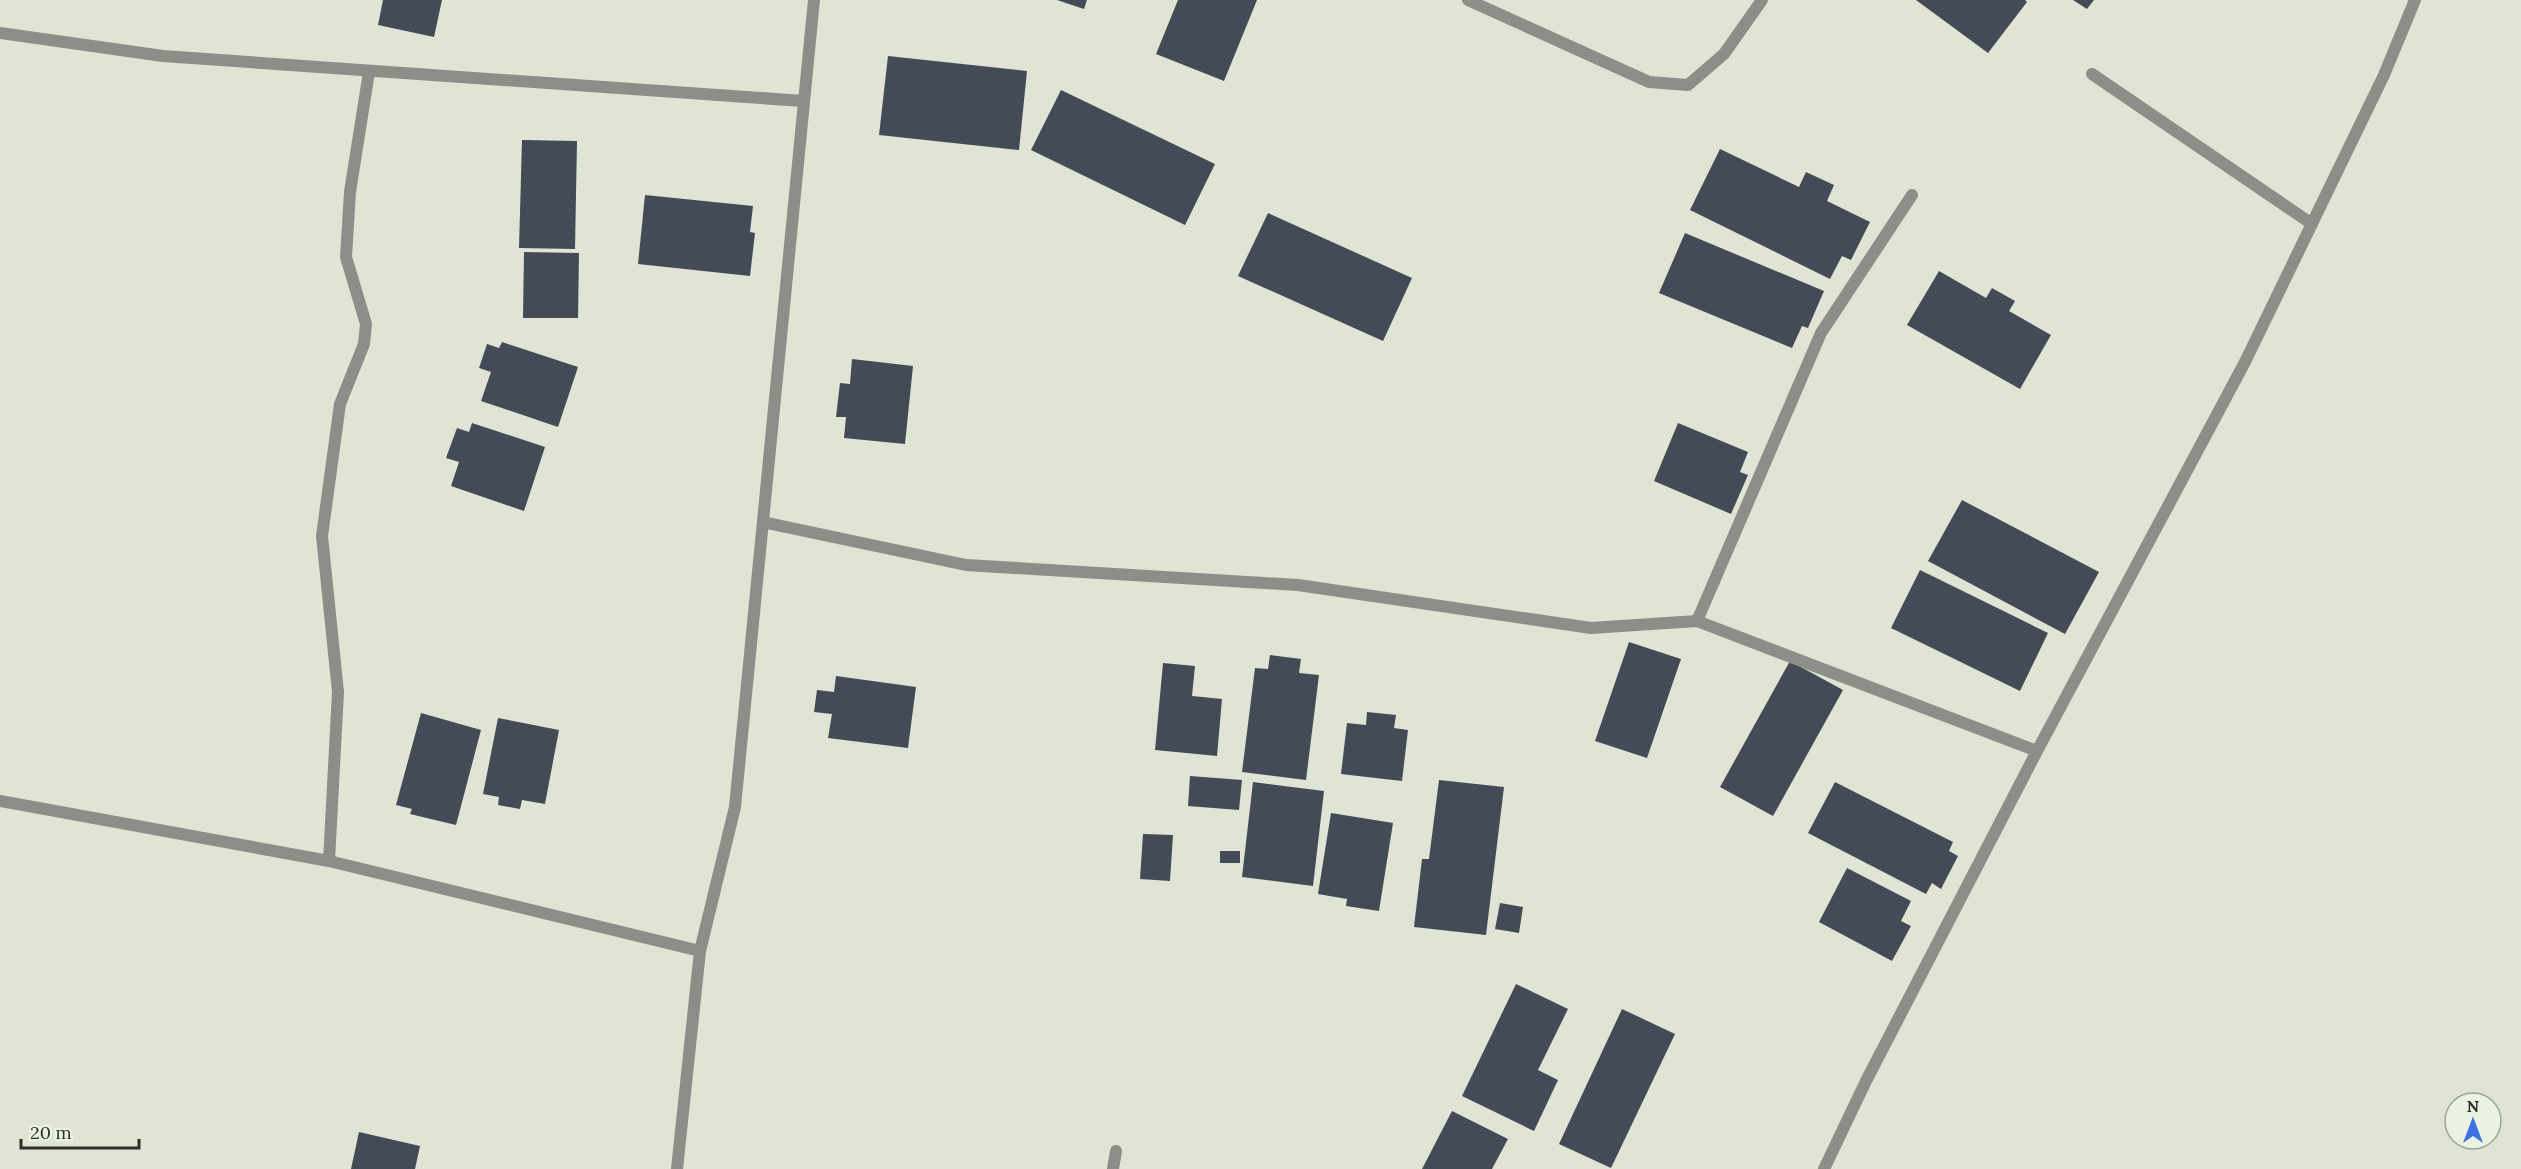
<svg xmlns="http://www.w3.org/2000/svg" width="2521" height="1169" font-family="Lora,serif">
  <style>
    .building { fill: #454b56 }
    .lines { fill: none; stroke-linecap: round; stroke-linejoin: round }
    .minor { stroke: #8c8e88; stroke-width: 12 }
  </style>
  <rect width="100%" height="100%" fill="#dfe4d5"/>
  <!-- building -->
  <path class="building" d="M383 0H442L434 37 378 25Z
    M1057 0H1087L1084 9Z
    M1178 0H1257L1224 81 1156 54Z
    M1916 0H2025L2027 2 1988 53Z
    M2073 0H2094L2087 9Z
    M888 56 1027 71 1019 150 879 135Z
    M1061 90 1215 164 1185 225 1031 150Z
    M522 140 577 141 575 249 519 248Z
    M1720 149 1799 187 1806 172 1834 185 1827 201 1870 222 1851 260 1842 256 1830 279 1690 210Z
    M645 195 753 206 750 232 755 233 750 276 638 264Z
    M1268 213 1412 278 1383 341 1238 276Z
    M1685 233 1824 291 1808 328 1802 326 1792 348 1659 293Z
    M524 252 579 253 578 318H523Z
    M1939 271 1986 298 1992 288 2015 301 2009 311 2051 335 2020 389 1907 325Z
    M502 342 578 367 558 427 481 401 491 372 479 368 487 344 499 348Z
    M852 359 913 366 905 444 844 438 846 417H836L840 383 850 384Z
    M472 423 545 447 524 511 451 486 459 462 446 458 457 428 469 432Z
    M1678 423 1748 452 1740 472 1748 475 1731 514 1654 481Z
    M1962 500 2099 572 2065 634 1928 561Z
    M1920 570 2048 633 2020 691 1891 628Z
    M1629 642 1681 659 1647 758 1595 741Z
    M1270 655 1301 659 1299 673 1319 675 1306 780 1242 772 1255 668 1268 669Z
    M1790 661 1843 690 1773 816 1720 787Z
    M1163 663 1195 666 1192 696 1222 699 1217 756 1155 750Z
    M836 676 916 687 908 748 828 738 832 714 814 712 817 690 834 692Z
    M1367 712 1396 715 1394 728 1408 730 1402 781 1341 774 1347 723 1366 725Z
    M421 713 481 730 456 825 410 814 412 809 396 805Z
    M498 718 559 730 545 804 522 800 520 809 498 805 499 797 483 794Z
    M1190 776 1242 780 1239 810 1188 806Z
    M1439 780 1504 787 1486 935 1414 927 1422 859H1429Z
    M1253 782 1324 791 1313 886 1242 877Z
    M1835 782 1953 842 1949 851 1958 856 1941 889 1932 883 1926 894 1808 833Z
    M1331 813 1393 823 1379 911 1346 906 1347 899 1318 894Z
    M1143 834 1173 835 1170 881 1140 879Z
    M1220 851H1240V863H1220Z
    M1847 868 1911 901 1901 921 1911 926 1892 961 1819 922Z
    M1500 903 1523 907 1519 933 1495 929Z
    M1516 984 1568 1009 1538 1070 1558 1080 1534 1131 1462 1096Z
    M1622 1009 1675 1034 1611 1168 1559 1144Z
    M1452 1111 1508 1139 1492 1169H1422Z
    M359 1132 420 1146 415 1169H351Z"/>
  <g class="lines">
    <!-- minor -->
    <path class="minor" d="M1468 0 1649 82 1688 85 1724 54 1762 0
      M0 33 163 56 803 101
      M2092 74 2312 224
      M763 522 966 565 1298 585 1591 628 1697 621 1821 333 1912 195
      M1697 621 2037 751 1866 1081 1824 1169
      M2037 751 2245 362 2384 75 2415 0
      M0 801 329 861 700 951 677 1169
      M329 861 338 692 322 536 340 404 364 344 366 324 346 257 350 192 369 72
      M700 951 735 807 814 0
      M1113 1169 1116 1151"/>
  </g>
  <!-- north arrow -->
  <g transform="translate(2473 1121)"><circle r="28" fill="#ecf2e2" stroke="#9fa498" stroke-width="1.5"/>
  <path d="M0-4.5L10 22L0 15L-10 22Z" fill="#3e72e3"/>
  <text y="-9" font-size="16" font-weight="bold" text-anchor="middle" fill="#2c2e28">N</text>
  </g>
  <!-- scale -->
  <path d="M21 1139v9h118v-9" fill="none" stroke="#2c2e28" stroke-width="3"/>
  <text x="30" y="1139" font-size="18" fill="#2c2e28" stroke="#ecf2e2" stroke-width="4.5" paint-order="stroke">20 m</text>
</svg>
